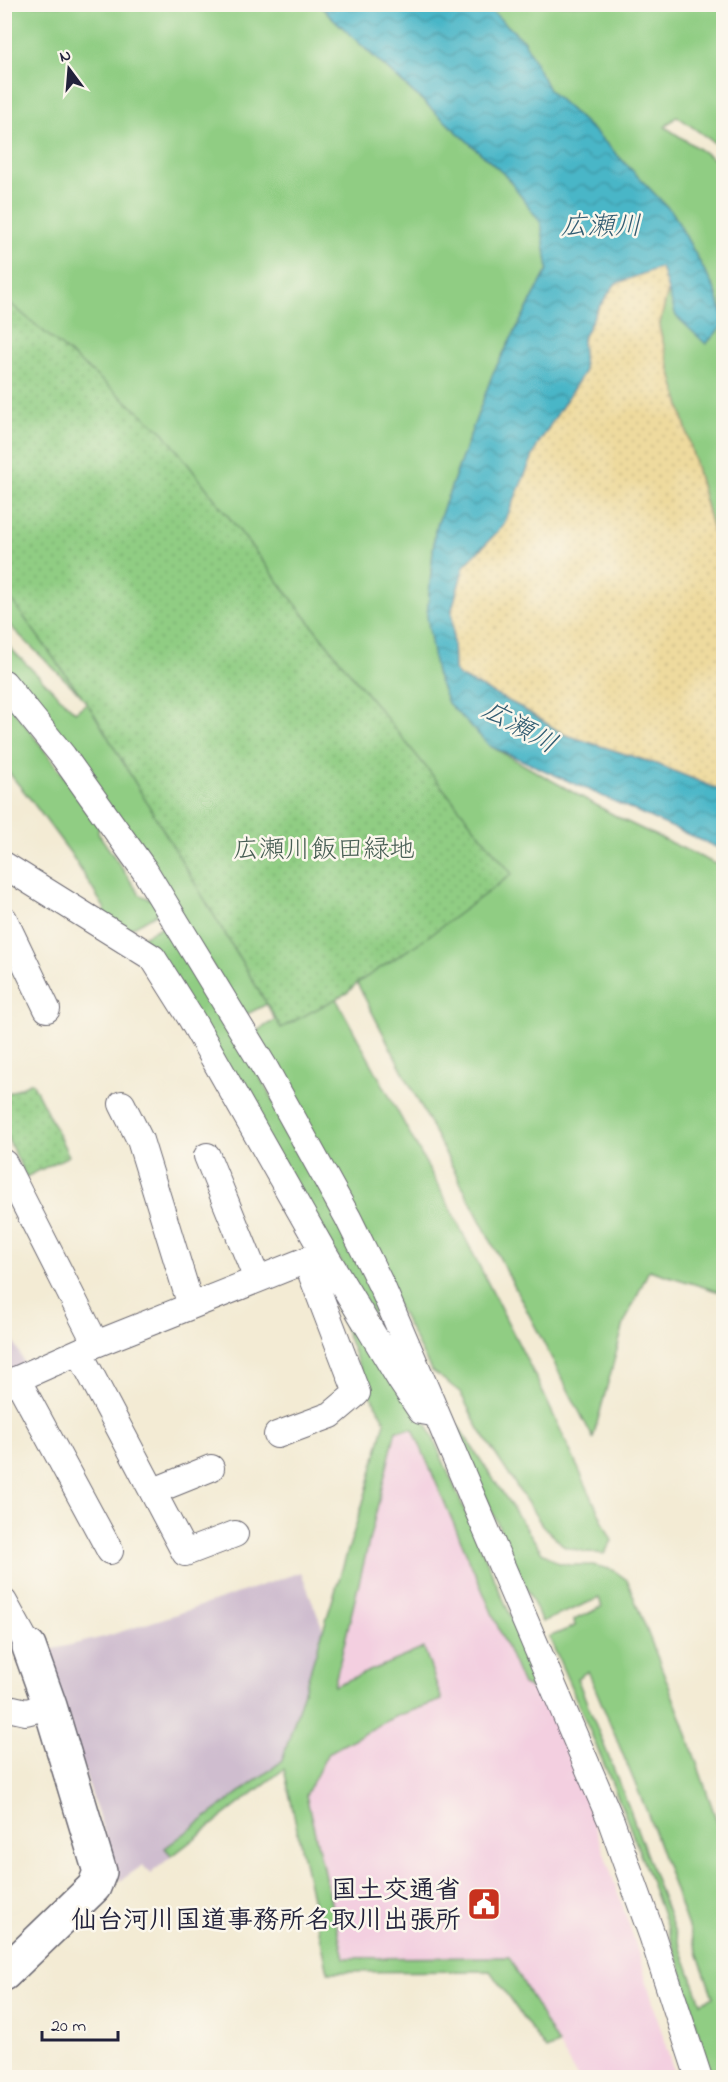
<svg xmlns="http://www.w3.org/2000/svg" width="728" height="2082" font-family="'Indie Flower','Klee One',sans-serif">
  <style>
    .built { fill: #f3cfe0 }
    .industrial { fill: #cfbdcf }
    .grass { fill: #90cd83; stroke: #59785f; stroke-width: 1.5; fill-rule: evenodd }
    .sand { fill: url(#sand-dots); stroke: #887e6c; stroke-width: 1.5 }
    .park { fill: url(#park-dots); stroke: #59785f; stroke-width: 1.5 }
    .water { fill: url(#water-waves); stroke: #366c81; stroke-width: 1.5 }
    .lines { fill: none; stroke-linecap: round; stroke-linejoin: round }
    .street-casing { stroke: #6b6871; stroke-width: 28 }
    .secondary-casing { stroke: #6b6871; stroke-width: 36 }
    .street { stroke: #fff; stroke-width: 26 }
    .secondary { stroke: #fff; stroke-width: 33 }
    .labels { text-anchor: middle; stroke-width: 5; stroke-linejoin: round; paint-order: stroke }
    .park-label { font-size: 26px; fill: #485e54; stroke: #fbf7ec }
    .poi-label { font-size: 26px; font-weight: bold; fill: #22223b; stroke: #fbf7ec; text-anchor: end }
    .water-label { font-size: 27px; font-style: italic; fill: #325d73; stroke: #fbf7ec }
  </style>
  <defs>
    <pattern id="sand-dots" width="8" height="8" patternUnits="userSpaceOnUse" patternTransform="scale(1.5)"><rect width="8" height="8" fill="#eeda9e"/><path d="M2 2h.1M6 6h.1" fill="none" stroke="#ccbb89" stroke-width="1.8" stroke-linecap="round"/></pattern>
    <pattern id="park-dots" width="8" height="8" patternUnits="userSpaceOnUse" patternTransform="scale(1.5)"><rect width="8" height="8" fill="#90cd83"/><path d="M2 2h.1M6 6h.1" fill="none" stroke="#7cb072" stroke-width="1.8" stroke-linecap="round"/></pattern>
    <pattern id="water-waves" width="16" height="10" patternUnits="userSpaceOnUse" patternTransform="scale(1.5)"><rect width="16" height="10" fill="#4ab6c7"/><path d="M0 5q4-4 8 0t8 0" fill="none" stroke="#3d94a3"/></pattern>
  </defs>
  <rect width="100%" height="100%" fill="#fbf7ec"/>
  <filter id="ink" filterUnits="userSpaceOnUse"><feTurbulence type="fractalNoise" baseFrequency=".0167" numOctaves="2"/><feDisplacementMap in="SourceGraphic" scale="12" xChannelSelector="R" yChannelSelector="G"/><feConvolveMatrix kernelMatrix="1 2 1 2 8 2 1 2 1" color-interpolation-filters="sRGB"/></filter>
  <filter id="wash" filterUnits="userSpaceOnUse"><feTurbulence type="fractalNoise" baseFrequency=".008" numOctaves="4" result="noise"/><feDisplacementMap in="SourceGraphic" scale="24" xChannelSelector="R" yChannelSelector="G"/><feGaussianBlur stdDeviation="1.35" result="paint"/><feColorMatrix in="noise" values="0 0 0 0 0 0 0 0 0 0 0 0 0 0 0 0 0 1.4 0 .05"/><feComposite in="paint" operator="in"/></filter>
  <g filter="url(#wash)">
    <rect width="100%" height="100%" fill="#f3ebd4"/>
    <!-- built -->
    <path class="built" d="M412 1429 523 1685 545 1695 579 1781 635 1942 675 2077H577L509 1957 344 1958 306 1795 328 1753 394 1717 442 1699 423 1648 333 1687 396 1430Z"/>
    <!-- industrial -->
    <path class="industrial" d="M5 1322 25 1365 5 1375 4 1323Z
      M301 1572 324 1632 282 1761 166 1847 172 1856 150 1874 143 1865 120 1881 45 1651 104 1637 171 1616Z"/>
    <!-- grass -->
    <path class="grass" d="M5 5H319L373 56 506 176 541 222 548 269 493 373 435 531 427 616 490 746 623 820 724 868 723 1293 649 1270 624 1324 593 1438 357 983 4 356Z
      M485 5H723V149L677 116 665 127 717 161 723 207V316L716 292 673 213 597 134 549 90 524 41Z
      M668 290 677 316 707 343 723 325V569L659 327Z
      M5 495 322 973 447 1202 539 1384 612 1541 604 1554 586 1552 565 1547 542 1525 479 1429 460 1392 431 1370 255 1032 275 1020 267 1004 245 1015 50 722 5 669 4 642 75 712 88 702 5 621Z
      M4 697 99 822 98 833 140 895 153 900 160 912 130 929 102 917 105 909 71 854 31 800 5 768Z
      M166 924 238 1037 375 1287 422 1393 141 938Z
      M323 1272 413 1410 428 1426 545 1695 523 1685 413 1429 396 1430 334 1686 424 1648 442 1700 394 1717 328 1753 306 1795 344 1958 509 1957 558 2045 546 2050 490 1971 328 1972 284 1769 172 1856 165 1848 282 1761 365 1496 385 1422 369 1392Z
      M458 1426 542 1552 556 1562 569 1565H593L613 1570 627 1580 681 1717 723 1839V2077H710C701 2044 693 2010 683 1976 647 1860 598 1748 549 1637L575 1626 574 1620 602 1607 599 1598 542 1622 454 1427ZM588 1671 647 1812 713 1997 701 2003 630 1810 577 1678Z"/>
    <!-- sand -->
    <path class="sand" d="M661 267 668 290 659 327 723 569V791L656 764 563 734 520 707 459 676 454 670 452 609 464 566 503 526 538 444 584 372 582 340 597 310 615 284Z"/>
    <!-- park -->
    <path class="park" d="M5 299 164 433 318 633 512 874 422 941 357 983 347 993 281 1028 93 712 5 591Z
      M32 1082 69 1156 26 1177 5 1133V1095Z"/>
    <!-- water -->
    <path class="water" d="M319 5H485L524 41 549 90 597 134 673 213 716 292 723 316V325L706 344 676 316 661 267 615 284 597 310 582 340 584 372 538 444 503 526 464 566 452 609 454 670 459 676 520 707 563 734 656 764 723 791V850L490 746 448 703 436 673 427 616 435 531 493 373 548 269 541 223 506 176 373 56Z"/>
  </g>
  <g filter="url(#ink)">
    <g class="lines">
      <defs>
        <path id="street" d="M4 683 63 756 145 871 265 1068 348 1218 383 1289 611 1821 652 1935 699 2078
          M4 865 153 958 192 1020 324 1253 96 1344 4 1385
          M4 919 47 1009
          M122 1104 140 1140 191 1306
          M207 1156 257 1279
          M4 1163 96 1344
          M324 1253 401 1381 421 1411 427 1412 433 1411
          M79 1352 185 1553 235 1534
          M17 1379 110 1551
          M277 1435 331 1415 357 1393 306 1260
          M154 1491 211 1468
          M4 1602 29 1647
          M4 1707 26 1712 50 1706"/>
        <path id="secondary" d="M4 1974 94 1887 100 1872 50 1706 29 1647"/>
      </defs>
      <!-- street casing -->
      <use href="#street" class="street-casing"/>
      <!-- secondary casing -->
      <use href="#secondary" class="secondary-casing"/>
      <!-- street -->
      <use href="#street" class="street"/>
      <!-- secondary -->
      <use href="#secondary" class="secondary"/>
    </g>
  </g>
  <!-- icons -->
  <defs>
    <symbol id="civic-square" viewBox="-11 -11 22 22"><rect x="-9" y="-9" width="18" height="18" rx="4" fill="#c8321e" stroke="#fbf7ec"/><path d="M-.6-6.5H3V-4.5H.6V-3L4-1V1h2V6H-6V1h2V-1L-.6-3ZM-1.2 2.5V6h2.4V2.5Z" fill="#fff"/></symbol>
  </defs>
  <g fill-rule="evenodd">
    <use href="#civic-square" x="465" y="1885" width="38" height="38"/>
  </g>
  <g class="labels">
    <!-- park labels -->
    <g class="park-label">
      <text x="324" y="857">広瀬川飯田緑地</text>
    </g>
    <!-- poi labels -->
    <g class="poi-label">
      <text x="461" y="1898">国土交通省<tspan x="461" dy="30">仙台河川国道事務所名取川出張所</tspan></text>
    </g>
    <!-- water labels -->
    <g class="water-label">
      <text x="601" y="234">広瀬川</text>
      <text transform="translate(520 726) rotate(29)" y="9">広瀬川</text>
    </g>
  </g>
  <!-- margin -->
  <rect width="728" height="2082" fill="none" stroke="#fbf7ec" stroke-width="24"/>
  <!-- north arrow -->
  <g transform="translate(69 69) rotate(344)" stroke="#fbf7ec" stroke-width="4.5" paint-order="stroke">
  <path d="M0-4.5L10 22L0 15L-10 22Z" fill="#22223b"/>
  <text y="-9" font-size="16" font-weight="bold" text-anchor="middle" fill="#22223b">N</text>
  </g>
  <!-- scale -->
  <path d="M42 2031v9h76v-9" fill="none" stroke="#22223b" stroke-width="3"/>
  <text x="51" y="2031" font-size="18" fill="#22223b" stroke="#fbf7ec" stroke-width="4.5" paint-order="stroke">20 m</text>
</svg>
